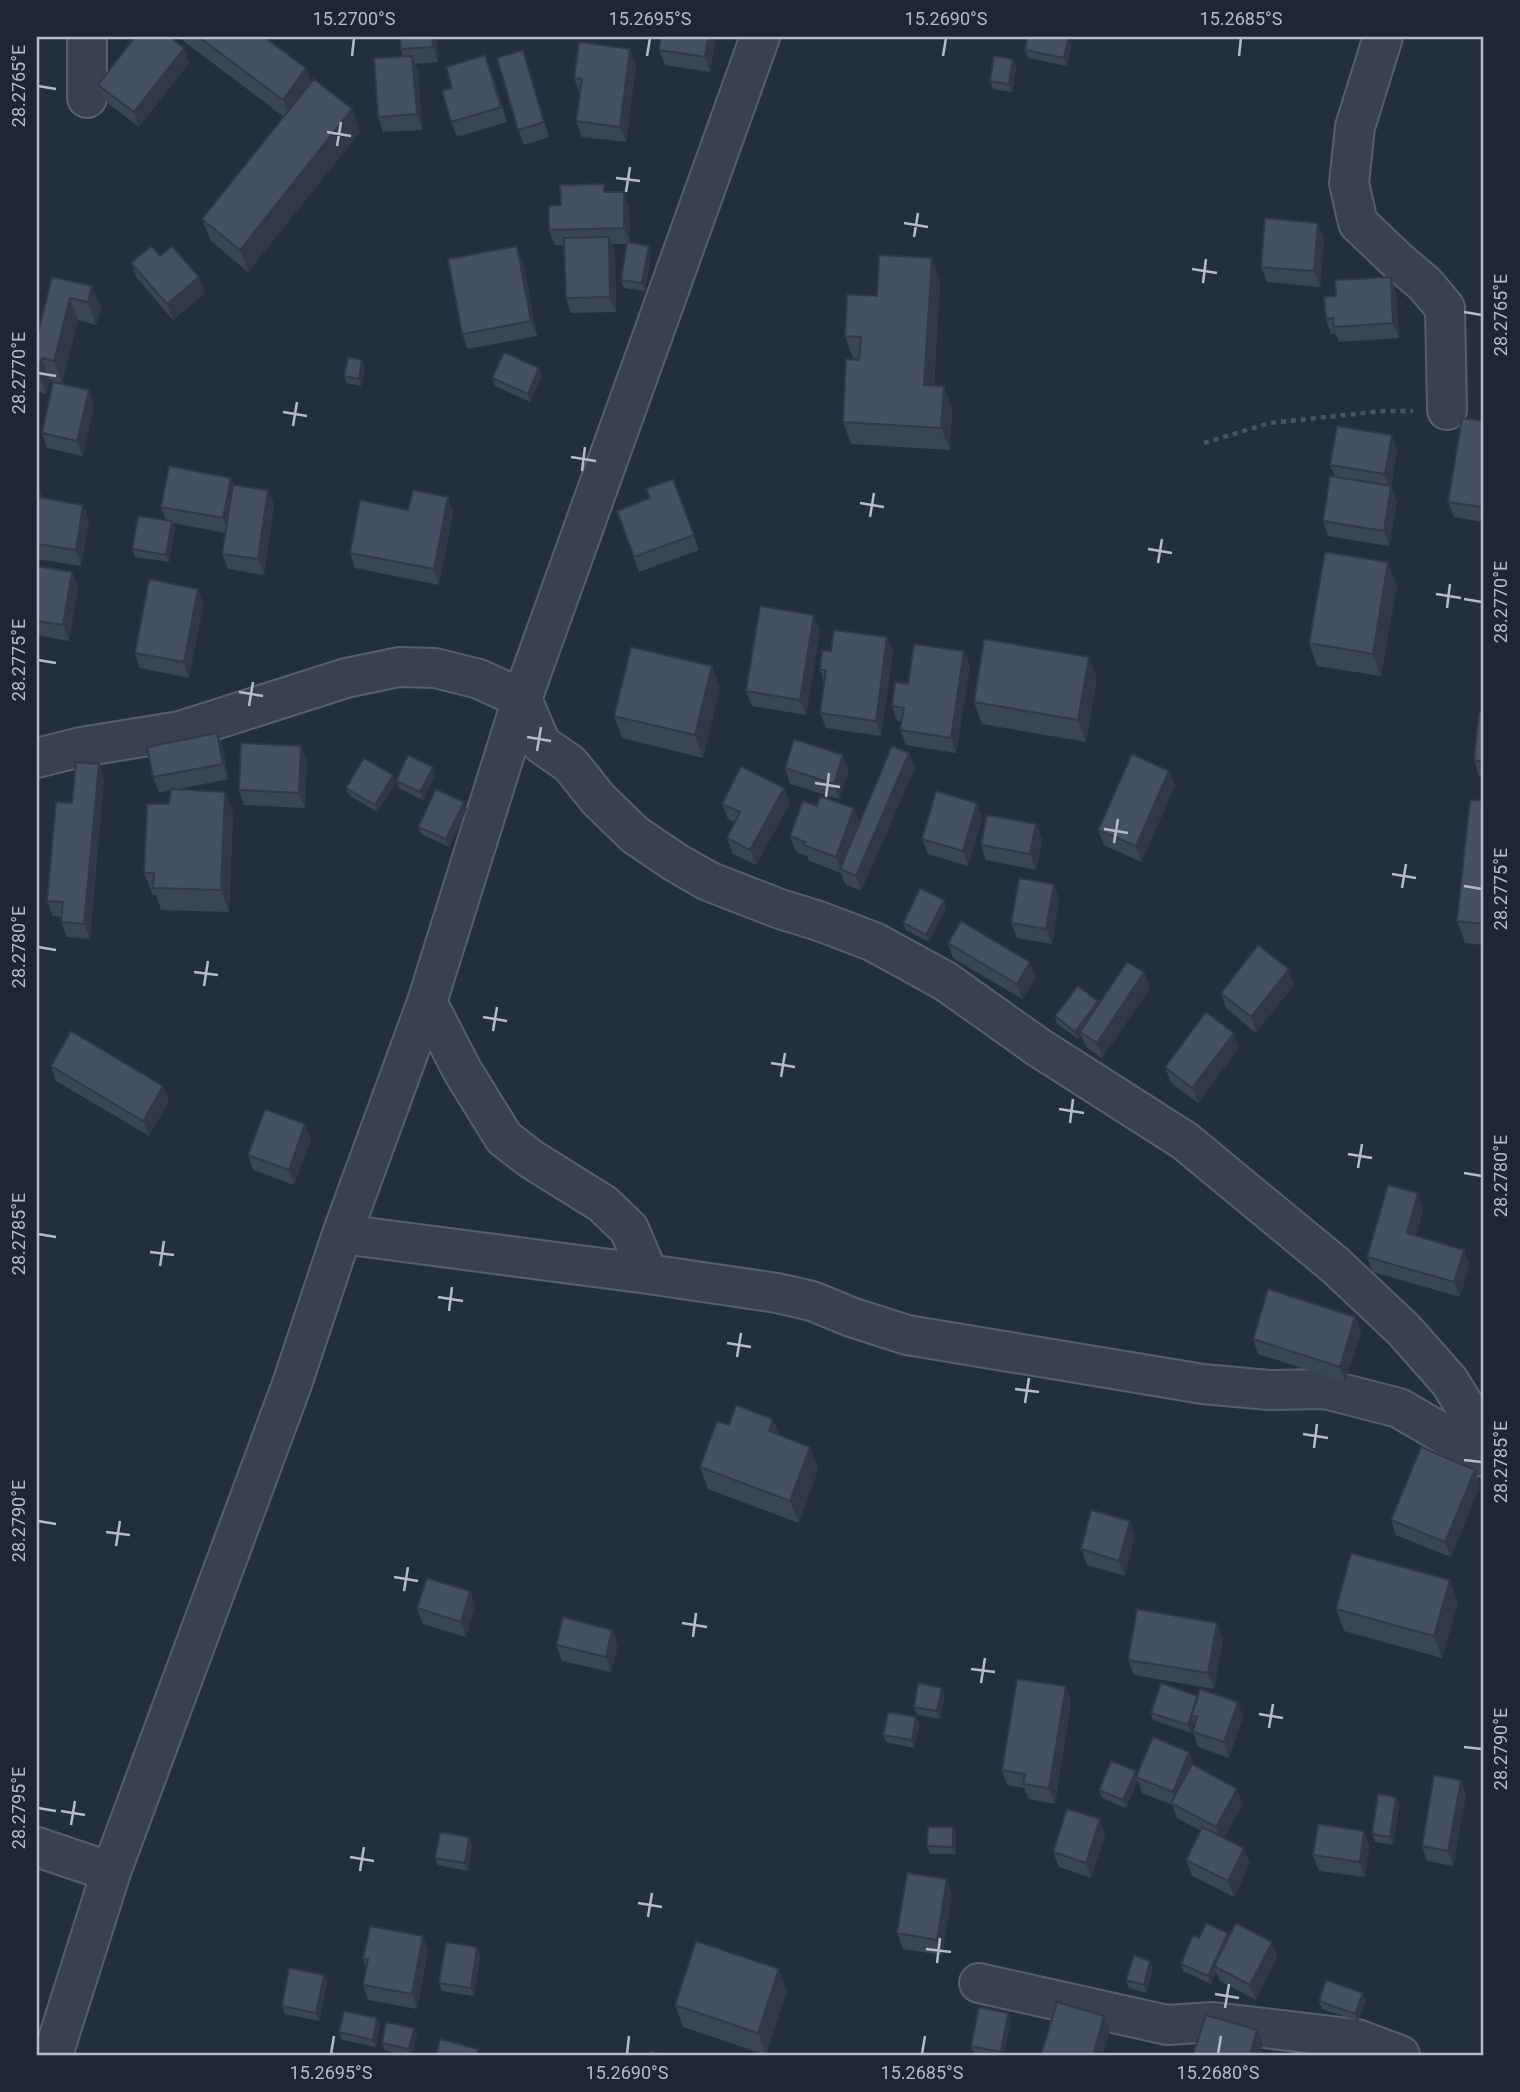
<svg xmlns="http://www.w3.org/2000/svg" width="1520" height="2092" font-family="Roboto,sans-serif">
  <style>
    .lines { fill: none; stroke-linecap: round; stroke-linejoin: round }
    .minor-casing { stroke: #565f6c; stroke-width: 42 }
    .path { stroke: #44595c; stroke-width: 4.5; stroke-dasharray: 5 5; stroke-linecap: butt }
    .minor { stroke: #38414e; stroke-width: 38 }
    .wall { fill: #3b4654 }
    .shaded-wall { fill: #303945 }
    .building { fill: #455162; stroke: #303945; stroke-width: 2 }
    .ticks { fill: none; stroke: #b4bcc9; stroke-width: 2.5 }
    .neatline { fill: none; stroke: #b4bcc9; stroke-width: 2.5 }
    .ticks-label { font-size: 18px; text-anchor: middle; fill: #b4bcc9 }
  </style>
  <rect width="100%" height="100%" fill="#242f3e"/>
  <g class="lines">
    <defs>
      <path id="minor" d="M87 37V98
        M1383 37 1355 127 1349 183 1358 223 1399 262 1425 284 1445 308 1447 410
        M37 758 81 747 180 731 346 678 399 667 435 668 479 679 522 699 541 744 570 764 598 799 635 835 675 862 708 881 780 909 819 921 874 942 945 981 1038 1047 1185 1141 1335 1265 1404 1330 1450 1382 1483 1437
        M427 1002 462 1070 504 1138 531 1159 603 1204 629 1229 648 1274
        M342 1234 648 1274 777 1293 812 1301 851 1317 907 1335 1203 1384 1269 1390 1325 1389 1399 1408 1483 1457
        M37 1847 111 1872
        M979 1983 1167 2025 1213 2022 1357 2039 1400 2055
        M53 2055 111 1872 292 1384 342 1234 427 1002 522 699 760 37"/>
    </defs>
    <!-- minor casing -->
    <use href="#minor" class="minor-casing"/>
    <!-- path -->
    <path class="path" d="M1204 443 1270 423 1383 411H1413"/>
    <!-- minor -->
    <use href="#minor" class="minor"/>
  </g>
  <!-- wall -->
  <path class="wall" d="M178 37H264L306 68 311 83 352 109 360 132 248 272 211 241 202 219 284 117Z
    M436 37 438 62 415 64 418 71 422 130 383 132 378 117 403 56 401 49Z
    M716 37 710 72 665 65 659 50Z
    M1071 46 1067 66 1028 58 1025 50Z
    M184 48 189 63 139 127 104 100 98 85Z
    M1013 59 1016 67 1012 92 993 89 990 81Z
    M636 64 626 142 582 137 576 121 580 93 574 78Z
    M528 66 549 137 524 145 518 130Z
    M491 70 507 122 457 137 451 122 452 88Z
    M607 192 629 207 630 243 651 254 645 291 624 288 621 280 627 244H612L615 252 616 312 571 313 566 298 565 245H555L549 230 561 205Z
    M1324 238 1320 287 1267 282 1261 267Z
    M160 256 199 277 205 293 173 320 137 278 131 263Z
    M932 258 940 281 934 386H944L952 409 950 450 851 444 843 422 859 359 853 358 845 336 877 296Z
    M523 261 537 336 468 349 462 334Z
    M52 277 92 286 101 309 96 325 78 320 62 383 50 380 46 394 37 391V337Z
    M1396 292 1399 338 1339 342 1336 334H1331L1326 319Z
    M362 360 365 368 361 386 347 383 344 376Z
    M539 368 542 376 530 402 495 386 492 378Z
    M94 405 83 456 47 448 42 433Z
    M1483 421V522L1454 517 1448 502Z
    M1397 450 1391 486 1397 502 1389 546 1328 536 1323 521 1335 477 1330 465Z
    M231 478 234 485 268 490 274 505 264 575 228 569 222 554 225 533 173 523 175 529 169 562 135 557 132 549 166 520 161 507Z
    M673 479 699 550 639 572 617 511 650 498Z
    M37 485 42 498 83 505 89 521 81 566 37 559Z
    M408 510 453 512 439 585 355 568 350 553Z
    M37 566 72 572 78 587 69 641 37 635Z
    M1397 585 1381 676 1317 666 1309 643Z
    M198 589 203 605 189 678 140 668 135 653Z
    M820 631 806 715 752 706 746 691Z
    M887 637 893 652 881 736 826 728 820 713 824 681 820 670 831 651Z
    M964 651 970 666 956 753 906 745 900 730 902 722 897 721 892 706 908 684Z
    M1089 657 1097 679 1086 742 982 724 974 702Z
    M712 666 720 689 703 758 622 738 614 716Z
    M1483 712V776H1479L1474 760Z
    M223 748 228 779 174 790 225 792 233 814 229 912 161 910 156 895H153L144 873 169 804 171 790 159 793 153 777Z
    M909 753 915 768 861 891 845 884 841 873 809 861 807 856 796 852 790 836 817 806 854 808 859 823Z
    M307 761 305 808 244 805 239 790Z
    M785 768 849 770 839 799 790 784Z
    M1169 771 1175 786 1141 862 1104 845 1098 830Z
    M393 775 396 783 377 812 349 795 346 788Z
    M435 775 423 800 399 788 396 781Z
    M104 779 90 939 67 937 61 922 62 917 53 916 47 901 72 803Z
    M784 788 790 803 756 865 733 854 727 838 735 823 728 819 722 804Z
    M1483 801V945L1465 943 1457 921Z
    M977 803 982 819 968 866 928 854 922 839Z
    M467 809 449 847 421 834 418 827Z
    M1036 824 1042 840 1036 870 986 860 981 845Z
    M944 900 946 908 929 942 906 930 903 923Z
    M1059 900 1052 944 1017 938 1011 923Z
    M948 943 1036 978 1022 999 953 958Z
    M1144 972 1150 988 1102 1058 1086 1047 1081 1035 1078 1039 1057 1024 1055 1016 1098 1001 1099 1003Z
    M1294 985 1256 1033 1226 1008 1221 993Z
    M1239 1048 1198 1103 1171 1083 1165 1067Z
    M51 1066 163 1086 169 1101 149 1136 56 1081Z
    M311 1139 294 1185 253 1170 248 1155Z
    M1423 1209 1416 1236 1464 1250 1469 1265 1460 1297 1373 1272 1367 1257Z
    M1355 1317 1361 1332 1345 1382 1258 1354 1253 1339Z
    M773 1419 779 1435 810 1447 818 1469 799 1523 708 1489 700 1467 729 1425Z
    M1475 1470 1480 1485 1451 1557 1396 1535 1391 1520Z
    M1135 1536 1125 1576 1087 1565 1081 1549Z
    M470 1591 475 1606 466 1637 423 1624 417 1608Z
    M1458 1602 1442 1658 1344 1631 1336 1609Z
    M1223 1638 1214 1689 1134 1675 1128 1660Z
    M556 1645H618L611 1672 562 1661Z
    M1066 1686 1071 1702 1055 1804 1029 1799 1024 1788 1007 1785 1002 1770Z
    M945 1695 940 1719 917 1715 914 1707Z
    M1198 1696 1238 1702 1243 1717 1229 1758 1198 1747 1193 1732 1195 1725 1194 1722 1191 1733 1153 1720 1151 1713Z
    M916 1717 919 1725 914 1748 886 1742 883 1735Z
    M1194 1766 1243 1804 1224 1838 1250 1863 1234 1897 1192 1876 1186 1860 1201 1831 1177 1818 1172 1805 1142 1793 1138 1780 1126 1808 1102 1798 1099 1790 1137 1775Z
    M1461 1780 1466 1795 1453 1866 1427 1861 1422 1846Z
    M1399 1805 1393 1845 1375 1842 1372 1834Z
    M953 1827 956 1835V1854H930L927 1846Z
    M1105 1835 1091 1878 1059 1867 1053 1852Z
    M469 1837 472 1845 468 1871 438 1865 435 1858Z
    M1369 1846 1365 1877 1319 1871 1313 1855Z
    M952 1894 942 1955 903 1949 897 1933Z
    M423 1936 428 1951 417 2009 368 2000 363 1985 366 1967 363 1959Z
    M1229 1937 1272 1942 1277 1957 1256 2000 1220 1981 1216 1972 1211 1984 1183 1971 1181 1964 1199 1938Z
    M480 1955 474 1996 442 1991 439 1983Z
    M1153 1968 1146 1993 1129 1988 1126 1980Z
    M779 1969 787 1991 766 2055 683 2027 675 2005Z
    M327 1983 319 2021 285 2014 282 2006Z
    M1363 1993 1366 2000 1358 2021 1322 2009 1319 2001Z
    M377 2018 380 2026 376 2047 342 2040 339 2032Z
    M1011 2021 1004 2055H979L974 2054 971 2046Z
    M417 2035 412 2055H406L385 2051 382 2043Z"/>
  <!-- shaded-wall -->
  <path class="shaded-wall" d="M432 37H436L438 62 433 47Z
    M708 37H716L710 72 705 57Z
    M1068 38 1071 46 1067 66 1064 58Z
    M184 48 189 63 139 127 134 112Z
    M630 49 636 64 626 142 620 127Z
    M523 50 528 66 549 137 544 122Z
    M412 56 418 71 422 130 417 114Z
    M1013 59 1016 67 1012 92 1009 84Z
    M306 68 314 91 291 122 283 100Z
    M352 109 360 132 248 272 240 250Z
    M624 192 629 207 630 243 624 228Z
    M1318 223 1324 238 1320 287 1314 271Z
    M609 237 615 252 616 312 610 297Z
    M517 246 523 261 537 336 531 321Z
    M649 246 651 254 645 291 642 283Z
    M932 258 940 281 932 407 924 385Z
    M199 277 205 293 173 320 167 304Z
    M1391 277 1396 292 1399 338 1393 323Z
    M92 286 101 309 96 325 88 302Z
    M70 298 78 320 62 383 54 361Z
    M42 358 50 380 46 394 38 371Z
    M362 360 365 368 361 386 359 379Z
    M539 368 542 376 530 402 528 394Z
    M944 386 952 409 950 450 941 428Z
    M89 390 94 405 83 456 77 441Z
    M1392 435 1397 450 1390 489 1385 474Z
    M231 478 236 493 229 533 223 518Z
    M38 485 43 500H37Z
    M1391 486 1397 502 1389 546 1384 531Z
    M268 490 274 505 264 575 258 559Z
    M448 497 453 512 439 585 434 569Z
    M83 505 89 521 81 566 76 550Z
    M172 521 175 529 169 562 166 555Z
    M1388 562 1397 585 1381 676 1373 654Z
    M72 572 78 587 69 641 63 625Z
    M198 589 203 605 189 678 184 662Z
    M814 615 820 631 806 715 800 700Z
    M887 637 893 652 881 736 876 721Z
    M964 651 970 666 956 753 951 738Z
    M1089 657 1097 679 1086 742 1078 720Z
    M712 666 720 689 703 758 695 735Z
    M217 733 223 748 228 779 223 764Z
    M301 746 307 761 305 808 299 793Z
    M909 753 915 768 861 891 856 876Z
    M843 755 849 770 839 799 834 784Z
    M99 764 104 779 90 939 84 924Z
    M433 767 435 775 423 800 420 792Z
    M1169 771 1175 786 1141 862 1136 846Z
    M393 775 396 783 377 812 375 805Z
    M784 788 790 803 756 865 750 850Z
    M225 792 233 814 229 912 221 890Z
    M464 802 467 809 449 847 446 839Z
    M977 803 982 819 968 866 963 851Z
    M854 808 859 823 840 869 836 857Z
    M1036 824 1042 840 1036 870 1030 854Z
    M1054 884 1059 900 1052 944 1046 929Z
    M944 900 946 908 929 942 926 935Z
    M1030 962 1036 978 1022 999 1017 984Z
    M1289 969 1294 985 1256 1033 1251 1017Z
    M1144 972 1150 988 1102 1058 1097 1043Z
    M1098 1001 1101 1009 1080 1032 1081 1035 1078 1039 1075 1032Z
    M1234 1033 1239 1048 1198 1103 1192 1088Z
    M163 1086 169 1101 149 1136 143 1121Z
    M305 1124 311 1139 294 1185 289 1170Z
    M1418 1193 1423 1209 1412 1248 1407 1233Z
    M1464 1250 1469 1265 1460 1297 1454 1282Z
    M1355 1317 1361 1332 1345 1382 1340 1367Z
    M773 1419 781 1441 769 1431Z
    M810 1447 818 1469 799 1523 790 1501Z
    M1475 1470 1480 1485 1451 1557 1445 1542Z
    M1130 1521 1135 1536 1125 1576 1119 1561Z
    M1450 1580 1458 1602 1442 1658 1434 1636Z
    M470 1591 475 1606 466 1637 461 1622Z
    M1217 1623 1223 1638 1214 1689 1208 1673Z
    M612 1630 618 1645 611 1672 606 1657Z
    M1066 1686 1071 1702 1055 1804 1049 1788Z
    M942 1688 945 1695 940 1719 937 1711Z
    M1238 1702 1243 1717 1229 1758 1224 1742Z
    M1191 1715 1194 1722 1191 1733 1188 1725Z
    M916 1717 919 1725 914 1748 912 1740Z
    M1189 1752 1195 1767 1179 1808 1173 1792Z
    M1136 1771 1138 1778 1136 1777 1138 1780 1126 1808 1123 1800Z
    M1461 1780 1466 1795 1453 1866 1448 1851Z
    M1237 1789 1243 1804 1222 1843 1216 1827Z
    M1396 1797 1399 1805 1393 1845 1390 1837Z
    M1100 1819 1105 1835 1091 1878 1086 1863Z
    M953 1827 956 1835V1854L953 1847Z
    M1364 1831 1369 1846 1365 1877 1360 1862Z
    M469 1837 472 1845 468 1871 465 1863Z
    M1244 1848 1250 1863 1234 1897 1228 1881Z
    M947 1879 952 1894 942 1955 937 1940Z
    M1228 1933 1230 1940 1214 1966 1216 1972 1211 1984 1208 1976Z
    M423 1936 428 1951 417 2009 412 1994Z
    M1272 1942 1277 1957 1256 2000 1250 1985Z
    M477 1947 480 1955 474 1996 471 1988Z
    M1150 1961 1153 1968 1146 1993 1144 1985Z
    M779 1969 787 1991 766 2055 758 2033Z
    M324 1975 327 1983 319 2021 316 2013Z
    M1363 1993 1366 2000 1358 2021 1355 2014Z
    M1008 2013 1011 2021 1004 2055H1002L1001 2052Z
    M1104 2016 1110 2031 1103 2055H1093Z
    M377 2018 380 2026 376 2047 373 2040Z
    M414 2028 417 2035 412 2055 409 2049Z
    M1257 2030 1263 2045 1260 2055H1250Z"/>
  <!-- building -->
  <path class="building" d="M135 37H170L184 48 134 112 98 85Z
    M199 37H264L306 68 283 100Z
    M400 37H432L433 47 401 49Z
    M661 37H708L705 57 659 50Z
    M1027 37H1061L1068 38 1064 58 1025 50Z
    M579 42 630 49 620 127 576 121 582 79 574 78Z
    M523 50 544 122 518 130 497 58Z
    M485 55 501 107 451 122 442 91 452 88 446 67Z
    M412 56 417 114 378 117 374 58Z
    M994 56 1013 59 1009 84 990 81Z
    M314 79 352 109 240 250 202 219Z
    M604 184V192H624V228L549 230V206L561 205 560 185Z
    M1265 218 1318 223 1314 271 1261 267Z
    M609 237 610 297 566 298 564 238Z
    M627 242 649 246 642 283 621 280Z
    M151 246 160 256 172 246 199 277 167 304 131 263Z
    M517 246 531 321 462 334 448 259Z
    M879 255 932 258 924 385 944 386 941 428 843 422 846 359 859 360 861 337 845 336 847 294 877 296Z
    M52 277 92 286 88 302 70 298 54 361 42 358 38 371H37V337Z
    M1391 277 1393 323 1334 327 1333 318 1326 319 1324 297 1336 296 1335 280Z
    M504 352 539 368 528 394 492 378Z
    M348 357 362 360 359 379 344 376Z
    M53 382 89 390 77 441 42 433Z
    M1462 418 1483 421V507L1448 502Z
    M1337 426 1392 435 1385 474 1330 465Z
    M169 466 231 478 223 518 161 507Z
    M1330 476 1391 486 1384 531 1323 521Z
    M673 479 694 535 634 557 617 511 650 498 646 489Z
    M233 485 268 490 258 559 222 554Z
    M413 490 448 497 434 569 350 553 360 500 408 510Z
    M37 497 83 505 76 550 37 544Z
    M138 516 172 521 166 555 132 549Z
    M1325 552 1388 562 1373 654 1309 643Z
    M37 566 72 572 63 625 37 621Z
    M149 579 198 589 184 662 135 653Z
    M760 606 814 615 800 700 746 691Z
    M834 630 887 637 876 721 820 713 826 670H820L822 650 831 651Z
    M984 639 1089 657 1078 720 974 702Z
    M914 644 964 651 951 738 900 730 904 708 892 706 895 682 908 684Z
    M631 647 712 666 695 735 614 716Z
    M1479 712H1483V762L1474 760Z
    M217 733 223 764 153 777 147 747Z
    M794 739 843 755 834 784 785 768Z
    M241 743 301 746 299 793 239 790Z
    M892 746 909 753 856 876 840 869Z
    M1132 754 1169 771 1136 846 1098 830Z
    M408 755 433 767 420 792 396 781Z
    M364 758 393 775 375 805 346 788Z
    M76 762 99 764 84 924 61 922 63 902 47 901 56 802 72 803Z
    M741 766 784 788 750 850 727 838 740 812 722 804Z
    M171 789 225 792 221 890 153 888 154 873H144L147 804H169Z
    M436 789 464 802 446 839 418 827Z
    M936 791 977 803 963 851 922 839Z
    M820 796 854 808 836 857 803 845 805 842 790 836 803 801 817 806Z
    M1470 800 1483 801V924L1457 921Z
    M987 815 1036 824 1030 854 981 845Z
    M1019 878 1054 884 1046 929 1011 923Z
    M920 888 944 900 926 935 903 923Z
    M961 921 1030 962 1017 984 948 943Z
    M1258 945 1289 969 1251 1017 1221 993Z
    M1127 962 1144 972 1097 1043 1080 1032Z
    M1078 986 1098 1001 1075 1032 1055 1016Z
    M1206 1012 1234 1033 1192 1088 1165 1067Z
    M71 1031 163 1086 143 1121 51 1066Z
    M265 1109 305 1124 289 1170 248 1155Z
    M1388 1185 1418 1193 1407 1233 1464 1250 1454 1282 1367 1257Z
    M1268 1289 1355 1317 1340 1367 1253 1339Z
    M736 1405 773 1419 769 1431 810 1447 790 1501 700 1467 717 1421 729 1425Z
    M1421 1447 1475 1470 1445 1542 1391 1520Z
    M1091 1510 1130 1521 1119 1561 1081 1549Z
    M1351 1553 1450 1580 1434 1636 1336 1609Z
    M427 1578 470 1591 461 1622 417 1608Z
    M1137 1609 1217 1623 1208 1673 1128 1660Z
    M563 1617 612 1630 606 1657 556 1645Z
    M1017 1679 1066 1686 1049 1788 1023 1784 1025 1774 1002 1770Z
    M918 1683 942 1688 937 1711 914 1707Z
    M1161 1683 1198 1696 1188 1725 1151 1713Z
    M1200 1689 1238 1702 1224 1742 1193 1732 1197 1717 1191 1715Z
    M888 1712 916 1717 912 1740 883 1735Z
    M1153 1737 1189 1752 1173 1792 1136 1777Z
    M1111 1761 1136 1771 1123 1800 1099 1790Z
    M1192 1764 1237 1789 1216 1827 1171 1803Z
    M1434 1775 1461 1780 1448 1851 1422 1846Z
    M1378 1794 1396 1797 1390 1837 1372 1834Z
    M1067 1809 1100 1819 1086 1863 1053 1852Z
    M1318 1824 1364 1831 1360 1862 1313 1855Z
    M928 1827H953V1847L927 1846Z
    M1202 1827 1244 1848 1228 1881 1186 1860Z
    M440 1832 469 1837 465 1863 435 1858Z
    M907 1873 947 1879 937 1940 897 1933Z
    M1206 1923 1228 1933 1208 1976 1181 1964 1193 1935 1199 1938Z
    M1236 1923 1272 1942 1250 1985 1214 1966Z
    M370 1926 423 1936 412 1994 363 1985 368 1959H363Z
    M696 1941 779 1969 758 2033 675 2005Z
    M446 1942 477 1947 471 1988 439 1983Z
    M1134 1955 1150 1961 1144 1985 1126 1980Z
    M289 1968 324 1975 316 2013 282 2006Z
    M1326 1980 1363 1993 1355 2014 1319 2001Z
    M1057 2002 1104 2016 1093 2055H1041Z
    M979 2007 1008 2013 1001 2052 971 2046Z
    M344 2011 377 2018 373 2040 339 2032Z
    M1206 2015 1257 2030 1250 2055H1193Z
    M386 2022 414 2028 409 2049 382 2043Z
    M440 2039 478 2049 477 2055H436Z
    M650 2051 673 2055H649Z"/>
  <!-- ticks -->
  <path class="ticks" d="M352 56 354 38M647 56 650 38M943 56 946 38M1239 56 1241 38M38 86 56 89M327 132 351 136M337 146 341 122M616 178 640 181M626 192 630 167M904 223 928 227M914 237 918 213M1192 269 1217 273M1203 283 1206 259M1464 312 1482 315M38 373 56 376M283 412 307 416M293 426 297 402M571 457 596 461M582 471 585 447M860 503 884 507M870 517 874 493M1148 549 1172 553M1158 563 1162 539M1436 594 1461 598M1464 599 1482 602M1447 608 1450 584M38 660 56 663M239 692 263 696M249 706 253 682M527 737 551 741M537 751 541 727M815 783 840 787M826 797 829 773M1104 829 1128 833M1114 843 1118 819M1392 874 1416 878M1464 886 1482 889M1402 888 1406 864M38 947 56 950M194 972 218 975M204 986 208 961M483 1017 507 1021M493 1031 497 1007M771 1063 795 1067M781 1077 785 1053M1059 1109 1084 1113M1070 1123 1073 1099M1348 1154 1372 1158M1358 1168 1362 1144M1464 1173 1482 1176M38 1234 56 1237M150 1252 174 1255M160 1266 164 1241M438 1297 463 1301M449 1311 452 1287M727 1343 751 1347M737 1357 741 1333M1015 1389 1039 1392M1025 1403 1029 1378M1303 1434 1328 1438M1314 1448 1317 1424M1464 1460 1482 1462M38 1521 56 1524M106 1532 130 1535M116 1546 120 1521M394 1577 418 1581M404 1591 408 1567M682 1623 707 1627M693 1637 696 1613M971 1669 995 1672M981 1683 985 1658M1259 1714 1283 1718M1269 1728 1273 1704M1464 1747 1482 1749M38 1808 56 1811M61 1811 85 1815M71 1825 75 1801M350 1857 374 1861M360 1871 364 1847M638 1903 662 1907M648 1917 652 1893M926 1949 951 1952M937 1963 940 1938M1215 1994 1239 1998M1225 2008 1229 1984M331 2054 334 2036M627 2054 629 2036M922 2054 925 2036M1218 2054 1221 2036"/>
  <!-- border -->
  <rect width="1520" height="2092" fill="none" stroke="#1d2633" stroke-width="77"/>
  <rect x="38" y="38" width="1444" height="2016" class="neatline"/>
  <g class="ticks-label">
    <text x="354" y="25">15.2700°S</text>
    <text x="650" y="25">15.2695°S</text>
    <text x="946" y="25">15.2690°S</text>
    <text x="1241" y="25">15.2685°S</text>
    <text transform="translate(19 86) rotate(-90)" y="6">28.2765°E</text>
    <text transform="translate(1501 315) rotate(-90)" y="6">28.2765°E</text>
    <text transform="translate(19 373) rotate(-90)" y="6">28.2770°E</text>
    <text transform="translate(1501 602) rotate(-90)" y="6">28.2770°E</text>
    <text transform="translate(19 660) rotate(-90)" y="6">28.2775°E</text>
    <text transform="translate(1501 889) rotate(-90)" y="6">28.2775°E</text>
    <text transform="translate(19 947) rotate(-90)" y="6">28.2780°E</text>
    <text transform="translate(1501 1176) rotate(-90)" y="6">28.2780°E</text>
    <text transform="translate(19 1234) rotate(-90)" y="6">28.2785°E</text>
    <text transform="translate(1501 1462) rotate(-90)" y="6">28.2785°E</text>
    <text transform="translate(19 1521) rotate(-90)" y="6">28.2790°E</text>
    <text transform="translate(1501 1749) rotate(-90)" y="6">28.2790°E</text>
    <text transform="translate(19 1808) rotate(-90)" y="6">28.2795°E</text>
    <text x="331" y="2079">15.2695°S</text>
    <text x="627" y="2079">15.2690°S</text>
    <text x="922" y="2079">15.2685°S</text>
    <text x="1218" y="2079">15.2680°S</text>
  </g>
</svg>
